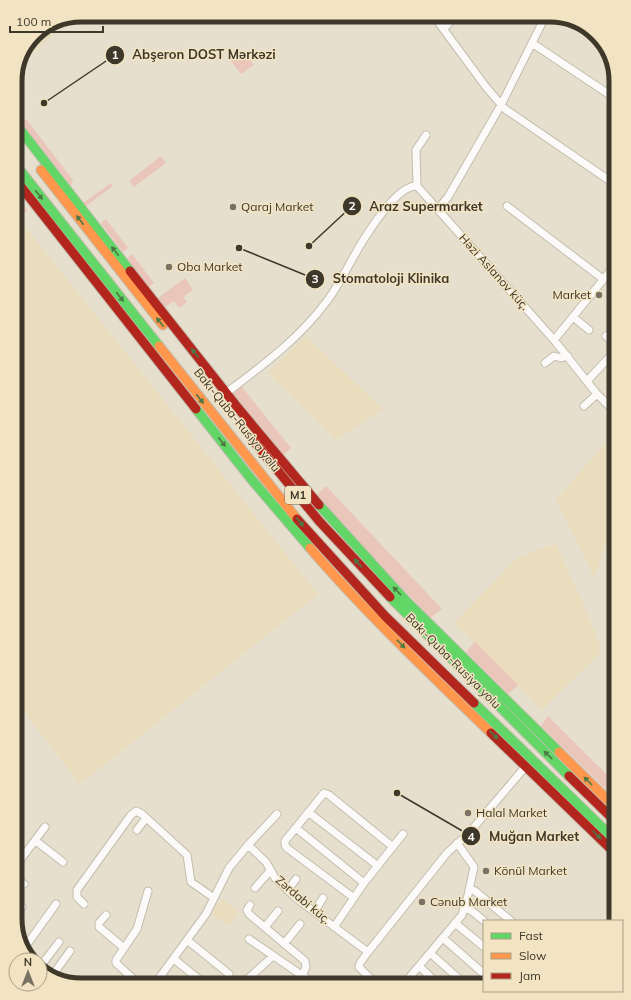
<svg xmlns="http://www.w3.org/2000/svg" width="631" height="1000" font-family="Mulish,sans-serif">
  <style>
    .built { fill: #eaddbe }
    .green { fill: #e9c6b9 }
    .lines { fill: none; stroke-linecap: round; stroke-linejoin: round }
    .street-casing { stroke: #c3bdae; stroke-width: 9 }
    .fast-casing { stroke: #c3bdae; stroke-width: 11 }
    .slow-casing { stroke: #c3bdae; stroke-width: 11 }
    .jam-casing { stroke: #c3bdae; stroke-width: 11 }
    .street { stroke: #fbfaf8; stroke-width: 7 }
    .fast { stroke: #63d668; stroke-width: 9 }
    .slow { stroke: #ff974d; stroke-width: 9 }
    .jam { stroke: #b3261e; stroke-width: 9 }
    .oneway { fill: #4d7743 }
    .poi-dot { fill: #797264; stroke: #f2e3c2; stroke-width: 1.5 }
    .labels { text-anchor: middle; stroke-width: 3; stroke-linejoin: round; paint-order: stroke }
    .shield { fill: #f2e3c2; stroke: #746b58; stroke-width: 1 }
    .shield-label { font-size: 11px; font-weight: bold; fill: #3e382b }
    .poi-label { font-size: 12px; fill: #3e382b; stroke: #f2e3c2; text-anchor: start }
    .street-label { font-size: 12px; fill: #3e382b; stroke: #f2e3c2 }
    .rim { fill: none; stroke: #3e382b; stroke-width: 5 }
    .leader { fill: none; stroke: #3e382b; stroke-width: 1.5 }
    .callout-dot { fill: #3e382b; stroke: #f2e3c2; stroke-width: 1.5 }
    .mark-label { font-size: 12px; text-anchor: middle; font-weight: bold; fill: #fff }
    .callout-label { font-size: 13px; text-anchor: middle; font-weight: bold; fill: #3e382b; stroke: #f2e3c2; stroke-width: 3; stroke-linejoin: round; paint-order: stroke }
  </style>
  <rect width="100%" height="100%" fill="#e7dfcd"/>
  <!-- built -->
  <path class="built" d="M69 20 21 64 34 34Z
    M18 218 318 594 80 784 15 700V220Z
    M305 336 383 409 336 440 268 373Z
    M609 439 616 445V515L594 577 556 500Z
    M556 543 596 634 600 648 598 655 542 710 454 623 517 558Z
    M222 899 239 912 228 926 211 913Z"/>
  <!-- green -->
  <path class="green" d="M244 51 254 65 241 74 231 61Z
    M19 120H27L73 180 71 186Z
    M161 156 166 163 134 187 129 181Z
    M111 183 113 186 86 206 83 203Z
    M15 192 27 210 21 217 15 210Z
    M106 219 128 248 123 252 101 223Z
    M132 254 154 283 149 287 127 258Z
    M185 278 193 290 183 297 187 302 179 308 174 301 165 307 158 298Z
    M241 386 291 448 283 455 233 394Z
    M326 486 442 609 430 618 316 496Z
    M475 642 518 685 508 694 466 652Z
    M548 716 616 784V799L541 726Z"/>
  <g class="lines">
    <defs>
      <path id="street" d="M433 15 486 87 505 109 616 185
        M444 29 456 15
        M532 43 616 99
        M417 186 416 150 426 135
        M507 206 603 279
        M438 209 448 197 501 105 546 15
        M573 317 589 330
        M606 336 616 346
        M554 340 616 264
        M545 363 554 356 561 358 568 356
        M588 380 616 350
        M226 393C263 365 299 339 327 301 342 281 352 257 366 236 375 222 399 185 417 186L554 340 597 394 616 413
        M584 406 597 394
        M308 812 378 866
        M296 828 364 883
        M137 830 146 818
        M36 841 63 862
        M248 845 277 814
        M15 867 45 827
        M15 876 24 884
        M255 888 270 871
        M470 889 475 891 511 921
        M288 890 296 879
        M354 898 287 848 285 845V841L324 793 329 795 393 847
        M84 904 77 897V890L131 815 136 811 142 814 187 855 191 882 214 898
        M250 905 247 910 249 914 305 961 306 967 302 976
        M465 908 472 911 484 921
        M314 912 323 898
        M106 915 99 923V927L124 948
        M15 916 22 907
        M455 923 484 947
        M265 927 278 911
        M334 927 364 883 403 834
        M443 938 484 974
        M249 939 316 985
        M187 940 229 974
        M284 944 300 924
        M23 950 56 904
        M368 952 447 853 469 833 526 766
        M430 953 466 985
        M174 959 206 985
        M419 966 439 985
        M40 967 59 942
        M40 969 48 975
        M52 976 70 951
        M409 978 417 985
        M140 985 116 963V960L137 929 148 891
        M154 985 206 914 229 868 248 845 266 862 275 878 297 899 368 952 360 963 359 967 377 985
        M241 985 273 956
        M403 985 462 915 468 895 474 867 457 843"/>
      <path id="fast" d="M15 123 130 271
        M15 164 159 346
        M196 409 252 480 310 548
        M319 505 407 602 559 752
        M390 597 569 776
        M474 703 616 841"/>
      <path id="slow" d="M41 170 163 325
        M159 346 297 519
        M310 548C366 613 429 673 491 733
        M559 752 616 808"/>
      <path id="jam" d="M15 179 196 409
        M130 271 238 408 319 505
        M252 439 319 521 390 597
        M297 519 385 616 474 703
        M491 733 616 854
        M569 776 616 822"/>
    </defs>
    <!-- street casing -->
    <use href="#street" class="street-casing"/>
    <!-- fast casing -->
    <use href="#fast" class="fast-casing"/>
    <!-- slow casing -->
    <use href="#slow" class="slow-casing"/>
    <!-- jam casing -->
    <use href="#jam" class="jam-casing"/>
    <!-- street -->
    <use href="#street" class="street"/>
    <!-- fast -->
    <use href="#fast" class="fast"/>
    <!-- slow -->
    <use href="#slow" class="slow"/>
    <!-- jam -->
    <use href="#jam" class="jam"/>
  </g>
  <!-- one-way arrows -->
  <defs><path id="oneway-solid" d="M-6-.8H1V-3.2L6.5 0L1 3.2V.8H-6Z"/></defs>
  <g class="oneway">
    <use href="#oneway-solid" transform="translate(39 195) rotate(52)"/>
    <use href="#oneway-solid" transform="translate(80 220) rotate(-128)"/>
    <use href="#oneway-solid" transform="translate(115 251) rotate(-128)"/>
    <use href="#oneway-solid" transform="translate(120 297) rotate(52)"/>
    <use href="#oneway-solid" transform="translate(160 322) rotate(-128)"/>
    <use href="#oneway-solid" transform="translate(195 353) rotate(-128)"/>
    <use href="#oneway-solid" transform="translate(200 399) rotate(52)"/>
    <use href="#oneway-solid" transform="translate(222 442) rotate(52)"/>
    <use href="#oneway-solid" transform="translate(300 522) rotate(50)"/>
    <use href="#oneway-solid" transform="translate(358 563) rotate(-133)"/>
    <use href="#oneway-solid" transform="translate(397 591) rotate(-134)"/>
    <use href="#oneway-solid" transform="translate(401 644) rotate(46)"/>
    <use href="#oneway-solid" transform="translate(494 735) rotate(44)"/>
    <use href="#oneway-solid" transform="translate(548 755) rotate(-136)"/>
    <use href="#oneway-solid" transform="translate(588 781) rotate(-135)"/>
    <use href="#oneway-solid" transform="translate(597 835) rotate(44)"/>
  </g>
  <!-- markers -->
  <g class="poi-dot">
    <circle cx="233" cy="207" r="4"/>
    <circle cx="169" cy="267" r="4"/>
    <circle cx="599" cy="295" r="4"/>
    <circle cx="468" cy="813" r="4"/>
    <circle cx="486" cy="871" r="4"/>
    <circle cx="422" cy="902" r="4"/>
  </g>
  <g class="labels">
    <!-- shield labels -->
    <rect class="shield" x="285" y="486" width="26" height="18" rx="3"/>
    <g class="shield-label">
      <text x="298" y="499">M1</text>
    </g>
    <!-- poi labels -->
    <g class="poi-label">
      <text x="241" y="211">Qaraj Market</text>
      <text x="177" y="271">Oba Market</text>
      <text x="591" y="299" text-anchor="end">Market</text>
      <text x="476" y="817">Halal Market</text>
      <text x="494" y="875">Könül Market</text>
      <text x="430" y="906">Cənub Market</text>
    </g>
    <!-- street labels -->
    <g class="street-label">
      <text transform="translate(494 272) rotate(48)" y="4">Həzi Aslanov küç.</text>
      <text transform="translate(237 420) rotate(51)" y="4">Bakı-Quba-Rusiya yolu</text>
      <text transform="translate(453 661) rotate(45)" y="4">Bakı-Quba-Rusiya yolu</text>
      <text transform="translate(303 900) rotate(40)" y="4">Zərdabi küç.</text>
    </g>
  </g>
  <!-- crop -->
  <path d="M0 0H631V1000H0ZM81 22H550A59 59 0 0 1 609 81V919A59 59 0 0 1 550 978H81A59 59 0 0 1 22 919V81A59 59 0 0 1 81 22Z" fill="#f2e3c2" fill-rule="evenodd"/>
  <path class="rim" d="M81 22H550A59 59 0 0 1 609 81V919A59 59 0 0 1 550 978H81A59 59 0 0 1 22 919V81A59 59 0 0 1 81 22Z"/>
  <!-- callouts -->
  <path class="leader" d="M44 103L115 55M309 246L352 206M239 248L315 279M397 793L471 836"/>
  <g class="callout-dot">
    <circle cx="44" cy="103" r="4"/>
    <circle cx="309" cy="246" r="4"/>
    <circle cx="239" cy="248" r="4"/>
    <circle cx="397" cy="793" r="4"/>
    <circle cx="115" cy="55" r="10"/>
    <circle cx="352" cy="206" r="10"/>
    <circle cx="315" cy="279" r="10"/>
    <circle cx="471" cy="836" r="10"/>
  </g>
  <g class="mark-label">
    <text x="115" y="59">1</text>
    <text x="352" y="210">2</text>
    <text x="315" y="283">3</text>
    <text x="471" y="841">4</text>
  </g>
  <g class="callout-label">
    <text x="204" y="59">Abşeron DOST Mərkəzi</text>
    <text x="426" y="211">Araz Supermarket</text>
    <text x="391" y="283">Stomatoloji Klinika</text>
    <text x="534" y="841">Muğan Market</text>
  </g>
  <!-- legend -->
  <rect x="483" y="920" width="140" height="72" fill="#f2e3c2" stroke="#aa9f86"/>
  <rect x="491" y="933" width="20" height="6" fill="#63d668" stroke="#aa9f86"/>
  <text x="519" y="940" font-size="12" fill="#3e382b">Fast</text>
  <rect x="491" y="953" width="20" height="6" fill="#ff974d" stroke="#aa9f86"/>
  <text x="519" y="960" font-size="12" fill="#3e382b">Slow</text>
  <rect x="491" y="973" width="20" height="6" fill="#b3261e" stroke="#aa9f86"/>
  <text x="519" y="980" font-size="12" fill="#3e382b">Jam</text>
  <!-- north arrow -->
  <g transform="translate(28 972)"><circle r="19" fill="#f2e3c2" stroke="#aa9f86"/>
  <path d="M0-3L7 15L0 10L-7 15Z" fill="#797264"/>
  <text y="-6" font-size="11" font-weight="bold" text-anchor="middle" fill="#3e382b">N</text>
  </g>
  <!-- scale -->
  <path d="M10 26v6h93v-6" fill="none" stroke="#3e382b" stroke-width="2"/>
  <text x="16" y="26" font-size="12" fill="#3e382b" stroke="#f2e3c2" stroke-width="3" paint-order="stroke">100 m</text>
</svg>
